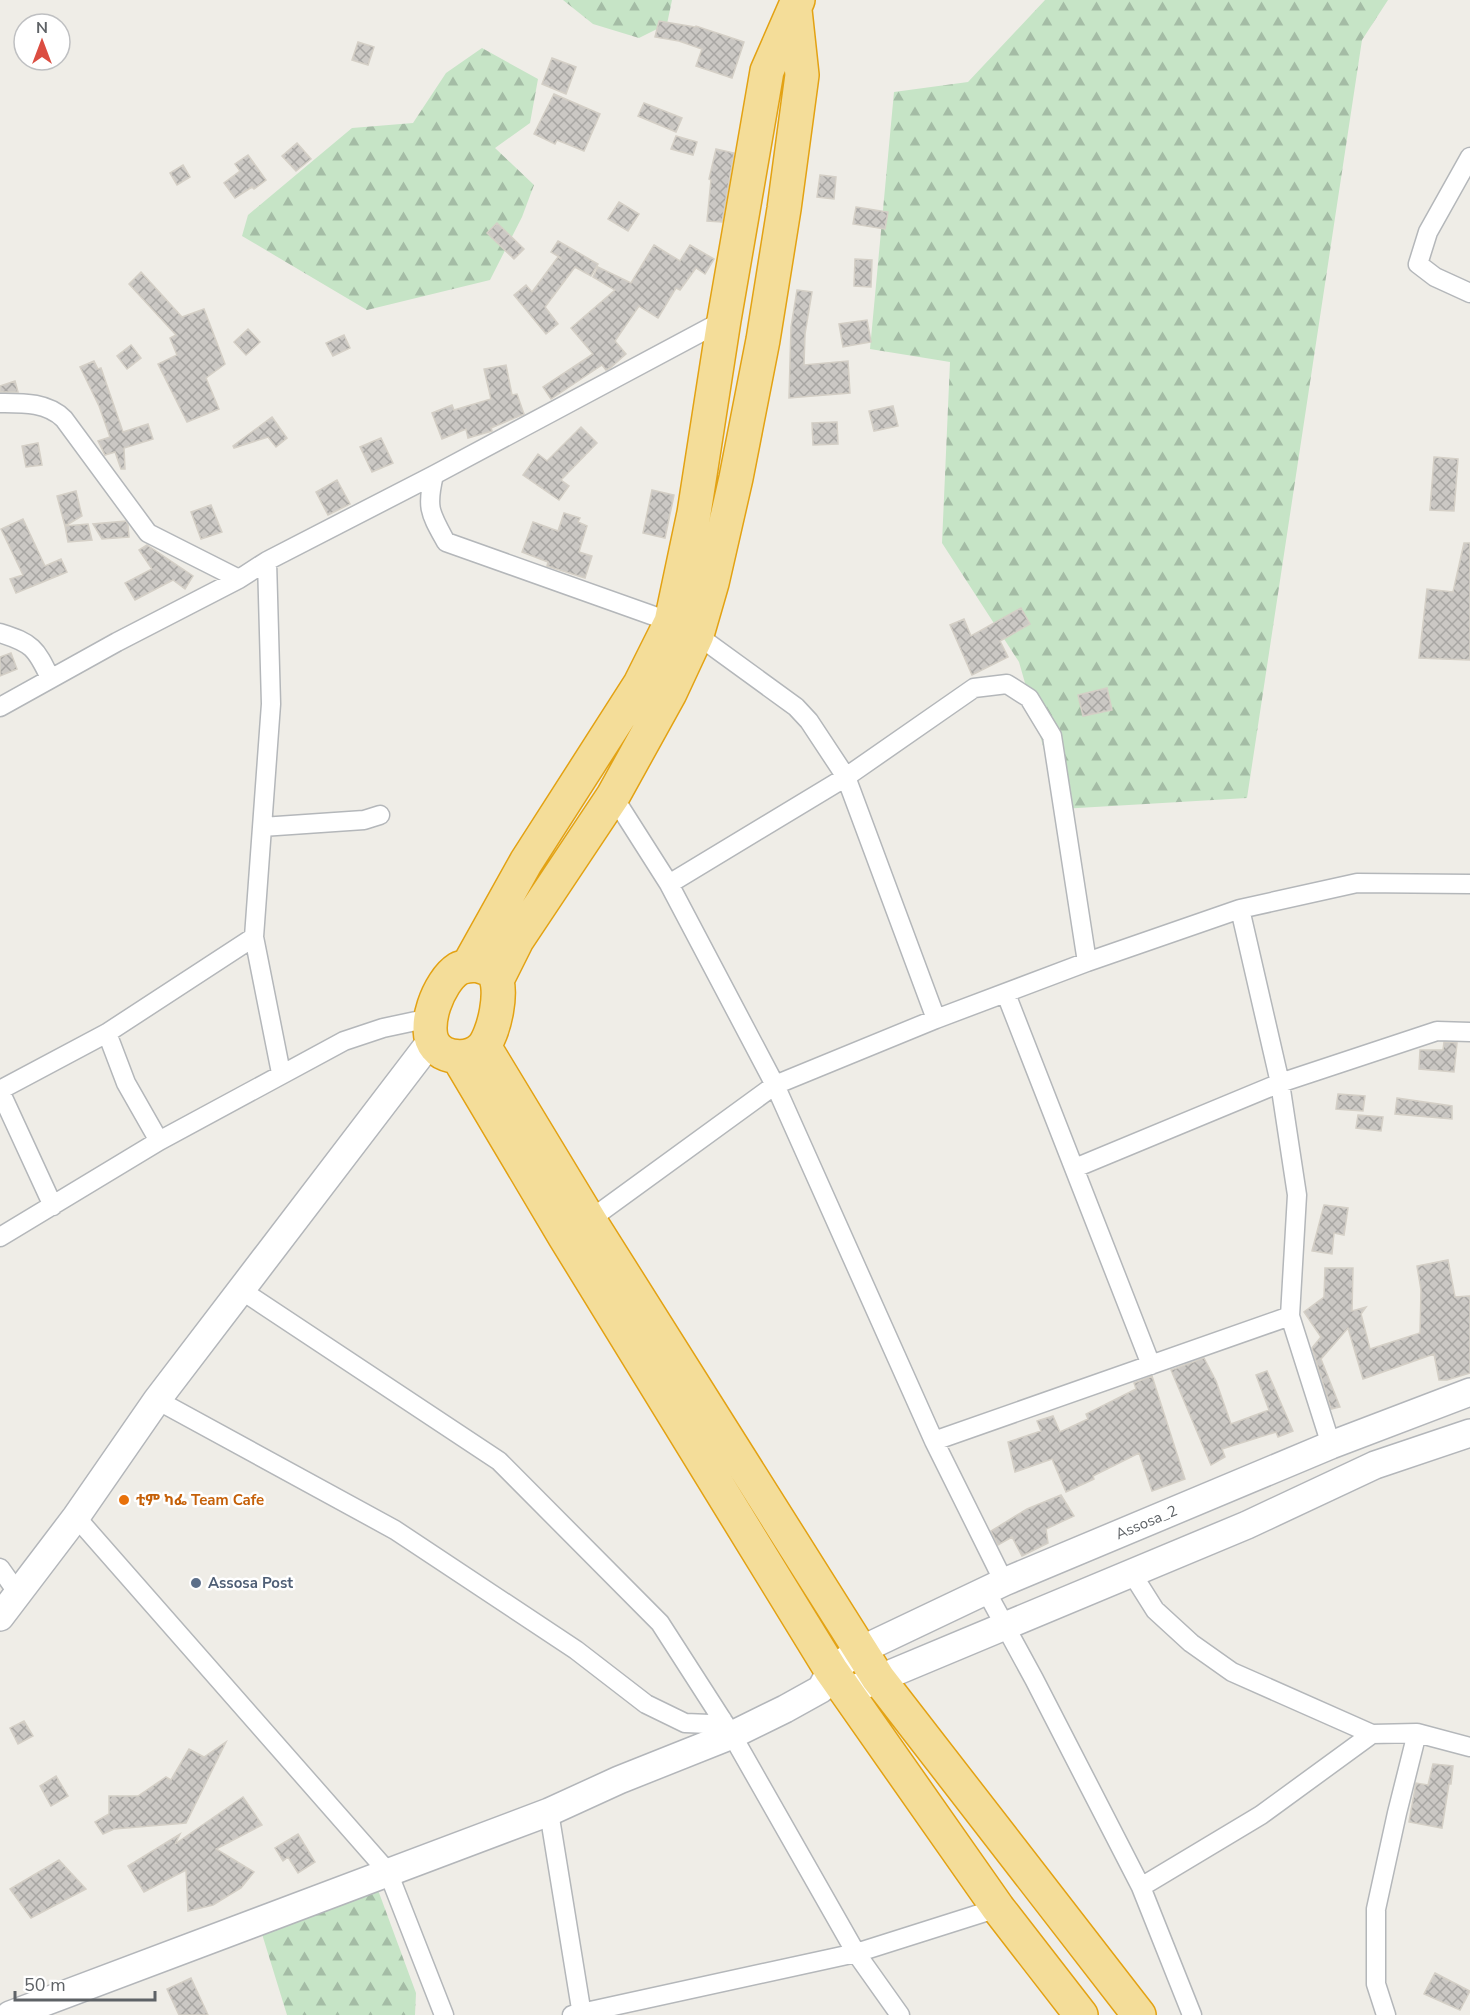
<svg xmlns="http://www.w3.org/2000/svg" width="1470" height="2015" font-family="'Nunito Sans','Noto Sans Ethiopic',sans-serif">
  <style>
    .forest { fill: url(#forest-firs) }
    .building { fill: url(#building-cross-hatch); stroke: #d4cfc6; stroke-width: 1.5 }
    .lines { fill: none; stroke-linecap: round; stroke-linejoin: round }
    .street-casing { stroke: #b4b7ba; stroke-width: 21 }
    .secondary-casing { stroke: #b3b6ba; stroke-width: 30 }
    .highway-casing { stroke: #e3a213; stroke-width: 36 }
    .street { stroke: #fff; stroke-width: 18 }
    .secondary { stroke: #fff; stroke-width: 27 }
    .highway { stroke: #f4dd99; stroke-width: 33 }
    .food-dot { fill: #e8710a; stroke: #fff; stroke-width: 2 }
    .service-dot { fill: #5c6f8a; stroke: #fff; stroke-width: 2 }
    .labels { text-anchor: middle; stroke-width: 5; stroke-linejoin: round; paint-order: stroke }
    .food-label { font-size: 15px; font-weight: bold; fill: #c56008; stroke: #fff; text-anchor: start }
    .street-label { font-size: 15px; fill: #5e6266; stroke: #fff }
    .service-label { font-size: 15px; font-weight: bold; fill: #4e5e75; stroke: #fff; text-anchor: start }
  </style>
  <defs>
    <pattern id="forest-firs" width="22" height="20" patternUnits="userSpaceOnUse" patternTransform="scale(1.5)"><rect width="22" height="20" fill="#c6e4c6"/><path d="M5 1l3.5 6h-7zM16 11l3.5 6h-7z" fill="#a4bca5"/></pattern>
    <pattern id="building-cross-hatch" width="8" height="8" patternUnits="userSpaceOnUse" patternTransform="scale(1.5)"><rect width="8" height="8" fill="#cbc8c4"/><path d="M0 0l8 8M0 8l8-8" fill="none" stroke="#a8a6a3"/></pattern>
  </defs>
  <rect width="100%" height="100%" fill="#efede7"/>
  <!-- forest -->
  <path class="forest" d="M563 0H672L667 24 639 38 593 24Z
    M1045 0H1388L1362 40 1247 798 1061 809 1019 662 942 543 950 362 870 349 894 92 968 82Z
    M482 48 538 79 530 123 495 148 534 185 522 217 490 280 367 310 242 236 248 215 352 128 413 123 446 73Z
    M378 1890 416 1993 415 2015H287L262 1934Z"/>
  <!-- building -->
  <path class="building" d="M659 21 695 27 696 26 744 42 732 78 696 66 702 49 679 41 655 37Z
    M358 42 374 47 368 65 352 60Z
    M552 58 576 67 566 94 542 84Z
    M554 94 600 114 584 151 557 140 555 144 534 134Z
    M644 103 682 118 676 132 638 116Z
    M676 136 697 142 693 155 671 149Z
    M297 143 311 159 296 171 282 156Z
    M716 149 734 153 722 222 707 221 711 180 709 179Z
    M248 155 266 180 254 189 252 187 235 198 224 183 240 171 235 164Z
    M183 165 190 177 177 185 170 173Z
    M820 175 836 177 834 199 817 197Z
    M619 202 639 214 628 231 608 219Z
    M856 207 888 212 885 229 853 224Z
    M497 223 524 249 514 259 487 233Z
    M558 241 598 264 591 276 575 267 545 307 558 324 546 334 514 295 526 285 532 292 558 257 561 259V258L551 252Z
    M654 245 680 261 690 245 714 259 705 274 696 268 680 290 676 288 658 318 639 306 615 341 626 354 610 368 606 370 602 365 551 399 543 387 593 354 571 328 615 290 593 277 598 267 631 283Z
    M855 259 872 260 871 287 854 286Z
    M141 272 182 317 204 309 225 364 206 378 219 409 187 422 158 364 177 355 170 338 176 335 129 284Z
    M797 290 812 292 805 334 804 365 848 361 850 393 789 398 791 327Z
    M867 320 871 342 843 347 839 324Z
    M248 329 260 342 246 355 234 342Z
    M344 335 350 348 333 356 326 343Z
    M131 345 141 358 127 369 117 356Z
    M94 361 98 369 101 368 123 432 148 424 153 439 124 448 125 469H121L115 452 105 455 98 441 110 437 99 406 80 367Z
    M506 365 512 395 517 394 524 414 491 428 492 431 468 438 466 429 442 439 432 413 452 405 454 410 491 399 484 369Z
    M15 381 18 392H0V386Z
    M893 406 898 426 874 431 869 411Z
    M272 417 287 438 276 447 268 437 234 448 233 446Z
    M837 422 838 444 813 445 812 423Z
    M581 427 597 443 561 480 569 486 559 500 523 475 538 454 547 461Z
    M381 438 393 463 372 472 360 447Z
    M38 443 42 465 26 467 22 446Z
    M1434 457 1458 459 1454 511 1430 510Z
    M337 480 350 504 328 515 316 492Z
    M652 490 674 495 665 538 643 533Z
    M76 491 82 516 65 526 57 496Z
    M211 505 222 532 201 539 191 512Z
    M564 513 580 518 578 522 587 526 579 552 592 556 585 578 547 566 548 562 522 552 533 522 558 531Z
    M23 519 45 566 61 559 67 572 16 593 10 579 23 575 1 529Z
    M126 521 128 525 129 537 102 539 93 524Z
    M88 524 92 540 68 542 65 526Z
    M1464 543H1470V660L1419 658 1427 589 1453 592Z
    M147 545 193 576 185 589 173 580 135 600 125 583 152 569 139 550Z
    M1021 608 1030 624 1000 641 1008 657 972 675 950 625 964 619 971 636Z
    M11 653 17 669 0 676V657Z
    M1107 688 1112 710 1083 716 1078 695Z
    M1444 1042 1457 1043 1454 1072 1419 1069 1420 1050H1443Z
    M1338 1094 1365 1096 1363 1111 1336 1109Z
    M1397 1098 1452 1106V1119L1395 1114Z
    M1358 1115 1383 1117 1381 1131 1356 1128Z
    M1324 1205 1348 1208 1344 1235 1334 1233 1332 1254 1312 1251Z
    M1448 1260 1455 1297 1470 1296V1373L1447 1380H1439L1434 1354 1363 1379 1348 1328 1321 1359 1340 1407 1331 1409 1312 1348 1321 1337 1304 1312 1324 1297 1325 1268H1353L1352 1311 1366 1307 1361 1314 1370 1349 1420 1333 1421 1290 1417 1266Z
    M1204 1358 1216 1381 1231 1424 1269 1410 1256 1375 1267 1371 1293 1431 1278 1437 1276 1432 1222 1449 1225 1457 1211 1465 1171 1370Z
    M1152 1376 1185 1479 1152 1491 1139 1453 1093 1476 1094 1479 1066 1492 1052 1459 1015 1472 1008 1442 1041 1431 1037 1421 1053 1416 1060 1432 1088 1419 1086 1414 1136 1389 1134 1383Z
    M1061 1495 1074 1516 1046 1529 1048 1543 1022 1556 1012 1537 998 1545 991 1531 1027 1509Z
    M24 1721 33 1736 18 1744 10 1728Z
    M226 1742 186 1823 114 1829 103 1834 95 1822 109 1814V1796H138L166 1777 171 1780 189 1749 204 1757Z
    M1433 1764 1453 1766 1451 1784H1449L1442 1828 1409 1822 1416 1783 1428 1785Z
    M56 1776 68 1796 51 1806 40 1786Z
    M243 1797 262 1825 216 1849 254 1872 241 1888 213 1905 188 1911 186 1870 144 1892 128 1866 180 1834 175 1844Z
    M298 1834 315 1862 298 1873 288 1857 283 1861 275 1848Z
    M59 1860 86 1889 31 1918 10 1889Z
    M1435 1973 1470 1991 1460 2010 1424 1994Z
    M191 1978 208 2015H179L167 1989Z"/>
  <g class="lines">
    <defs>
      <path id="street" d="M1470 157 1428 232 1418 264 1435 277 1470 293
        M0 403C22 403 47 402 64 419L148 533 239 579
        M434 475C426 508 430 513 446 542L671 622
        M267 561 271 704 254 937 281 1073
        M0 633C32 643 36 648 50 678
        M697 635 796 707 809 721 846 777 936 1019
        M0 707 117 642 239 579 267 561 434 475 724 320
        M613 796 669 884 775 1085 934 1441 1004 1582
        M262 827 364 820 380 815
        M669 884 846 777 974 688 1007 684 1029 698 1052 736 1087 962
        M1006 994 1151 1365
        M107 1033 126 1083 159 1141
        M0 1090 107 1033 254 937
        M0 1091 53 1206
        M1075 1168 1280 1083 1437 1031 1470 1032
        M584 1224 775 1085 936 1019 1087 962 1240 909 1357 883 1470 884
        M0 1237 159 1141 344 1041 383 1028 430 1018
        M241 1290 499 1461 660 1623 732 1735 856 1953 900 2015
        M1290 1316 1331 1445
        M157 1400 395 1530 576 1650 646 1704 685 1723 710 1724 722 1719
        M934 1441 1290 1316 1297 1195 1280 1083 1240 909
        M76 1517 388 1872 444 2015
        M0 1568 17 1592
        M1131 1572 1155 1610 1191 1643 1232 1672 1372 1734 1417 1733 1470 1747
        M986 1591 1034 1679 1141 1887 1192 2015
        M549 1812 582 2015
        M1141 1887 1261 1815 1372 1734
        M572 2015 856 1953 998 1908
        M1386 2015 1376 1984V1909L1397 1813 1417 1733"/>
      <g id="secondary">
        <path d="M0 1617 76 1517 157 1400 431 1041"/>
        <path d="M859 1687 1247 1525 1375 1465 1470 1433"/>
        <path id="s1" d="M10 2015 549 1812 619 1780 732 1735 785 1709 821 1689 831 1670 861 1650 1004 1582 1331 1445 1470 1392"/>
      </g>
      <path id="highway" d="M476 965C482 967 489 968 493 973 505 986 494 1036 482 1048 474 1056 463 1058 452 1056 447 1055 440 1052 436 1047 420 1029 439 981 458 969 463 966 471 966 476 965Z
        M468 966 526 862 640 684 671 622 694 513 724 320 767 71 798 0
        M497 980 517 940 613 796 670 693 697 635 712 583 736 478 763 340 784 209 802 75 795 10
        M484 1046 590 1221 878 1678 1139 2015
        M458 1057 565 1237 831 1670 998 1908 1081 2015"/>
    </defs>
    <!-- street casing -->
    <use href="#street" class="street-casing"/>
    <!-- secondary casing -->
    <use href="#secondary" class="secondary-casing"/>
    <!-- highway casing -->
    <use href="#highway" class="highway-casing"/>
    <!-- street -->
    <use href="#street" class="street"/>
    <!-- secondary -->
    <use href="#secondary" class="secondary"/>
    <!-- highway -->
    <use href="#highway" class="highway"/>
  </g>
  <!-- markers -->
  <circle class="food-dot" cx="124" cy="1500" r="6"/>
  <circle class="service-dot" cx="196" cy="1583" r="6"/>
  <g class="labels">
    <!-- food labels -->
    <g class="food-label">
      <text x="136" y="1505">ቲም ካፌ Team Cafe</text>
    </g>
    <!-- street labels -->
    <g class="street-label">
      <text dy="5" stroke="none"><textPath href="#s1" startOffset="1245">Assosa_2</textPath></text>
    </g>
    <!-- service labels -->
    <g class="service-label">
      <text x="208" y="1588">Assosa Post</text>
    </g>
  </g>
  <!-- north arrow -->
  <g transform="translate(42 42)"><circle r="28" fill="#ffffff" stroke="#bfc0c2" stroke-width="1.5"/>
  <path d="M0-4.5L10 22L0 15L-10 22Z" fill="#db4d41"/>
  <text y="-9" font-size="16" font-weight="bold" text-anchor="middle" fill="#5e6266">N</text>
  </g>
  <!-- scale -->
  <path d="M15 1991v9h140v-9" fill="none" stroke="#5e6266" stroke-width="3"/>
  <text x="24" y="1991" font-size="18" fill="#5e6266" stroke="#ffffff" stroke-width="4.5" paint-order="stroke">50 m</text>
</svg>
